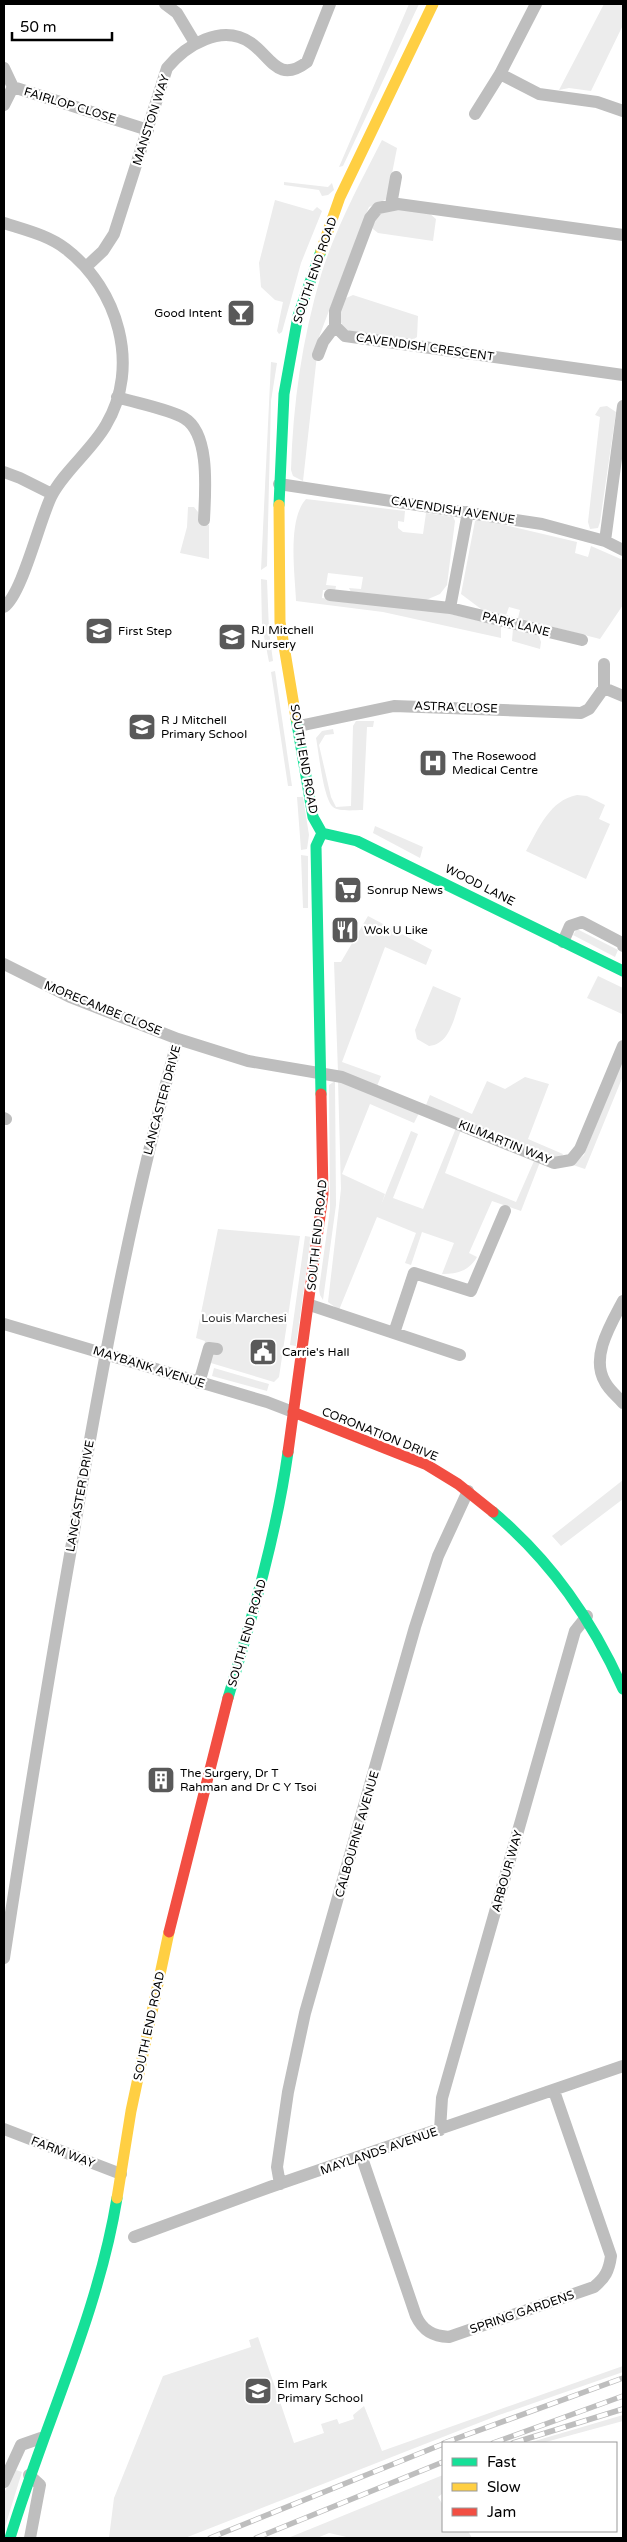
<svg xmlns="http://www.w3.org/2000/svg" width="627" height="2542" font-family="'Varela Round',sans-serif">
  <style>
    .green { fill: #ececec }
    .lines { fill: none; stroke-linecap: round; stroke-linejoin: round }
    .street { stroke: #bebebe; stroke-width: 12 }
    .fast { stroke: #16e098; stroke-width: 11 }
    .slow { stroke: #ffcf43; stroke-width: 11 }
    .jam { stroke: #f24e42; stroke-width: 11 }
    .rail-casing { stroke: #bebebe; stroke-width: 5.5 }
    .rail { stroke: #fff; stroke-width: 4; stroke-dasharray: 11; stroke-linecap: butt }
    .labels { text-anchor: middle; stroke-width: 4.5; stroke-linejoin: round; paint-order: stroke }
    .street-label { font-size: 12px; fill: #000; stroke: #fff }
    .poi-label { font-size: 12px; fill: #000; stroke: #fff; text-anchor: start }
    .park-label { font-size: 12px; fill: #333; stroke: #fff }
  </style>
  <rect width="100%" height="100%" fill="#fff"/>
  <!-- green -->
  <path class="green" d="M409 4H419L343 166 339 167Z
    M604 4H623V25L591 91 569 88 559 90Z
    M382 140 397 148 387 199 369 207 364 219 319 337 303 481 293 476 291 470C293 403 302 340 321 275 335 229 360 183 382 140Z
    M284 182 328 187 332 183 334 190 328 195 322 196 319 190 284 185Z
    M275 200 313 211 317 207 322 211 301 263 282 332 279 334 277 331 283 302 275 300 261 287 259 263Z
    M388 208 429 213 436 219 433 241 378 233 373 229C371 217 379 214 388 208Z
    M353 295 418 316 417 337 411 341 344 330 338 315 344 299Z
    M271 362 277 363 271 401 267 566 261 570Z
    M607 406 616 412 600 522 598 528 590 529 588 522 600 417 595 415 600 407Z
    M306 499 405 511 404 522 398 521V528L403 532 423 534 426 513 453 517 455 521 447 585 440 594 426 600 351 592 349 588 361 589 363 577 328 573 326 585 336 586 335 591 323 590 322 598 446 613 501 626V638L383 612 296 601C295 574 287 520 306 499Z
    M188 507H194L198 512 199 523 209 525V559L180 553 187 527Z
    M479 519 577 542 575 553 588 557 591 546 623 560V605L600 639 518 618 520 610 509 607 506 615 481 609 461 594 475 521Z
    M261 579 267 580 269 631 273 661 269 662 262 626Z
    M513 628 539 636 541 642 540 649 512 641Z
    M275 671 292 786H288L271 672Z
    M356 721H374L373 727H367L363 810C355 810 339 812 333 807 323 798 319 753 316 738L322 731 333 729 334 734 325 735 319 745 331 797 336 807 351 806 353 726Z
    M577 795 587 796 605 805 599 819 610 824 586 879 526 851C539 828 550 800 577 795Z
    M297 797H303L309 835 307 849 301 850Z
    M375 826 423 847 420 858 373 833Z
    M301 855 308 856V908H303Z
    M368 916 432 950 426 965 385 947 342 1062 381 1076 377 1086 338 1072 334 962H341Z
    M577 929 618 950 615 957 573 935Z
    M598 976 623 988 622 1014 587 998Z
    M433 986 461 998C454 1016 451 1044 429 1046L417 1039 415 1030Z
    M623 1057V1076L585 1169 573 1165 584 1155Z
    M525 1077 549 1084 528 1139 563 1154 560 1160 426 1105 430 1095 472 1114 487 1081 505 1089Z
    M338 1080 419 1113 414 1123 370 1104 342 1174 385 1194 381 1205 411 1131 418 1134 393 1198 423 1209 456 1128 461 1130 445 1173 516 1202 534 1161 540 1162 521 1211 492 1201 469 1253 477 1257C469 1271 457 1274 442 1274L454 1243 422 1232 411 1265 405 1263 416 1233 377 1217 339 1310 328 1302 341 1189Z
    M335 1081 336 1205 323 1300 320 1295 319 1289 330 1209 329 1085Z
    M218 1229 300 1236 279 1377 274 1382 201 1360 205 1341 196 1338Z
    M305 1236 311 1237 296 1346 290 1345Z
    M214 1368 269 1384 267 1391 212 1376Z
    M623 1480V1499L561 1546 552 1536Z
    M258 2337 294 2443 324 2433 321 2424 337 2419 339 2424 354 2419 353 2415 364 2406 382 2451 623 2366V2372L499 2415 185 2538H109L114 2498 163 2376 251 2347 249 2340Z
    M623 2415V2421L542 2443H528Z
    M16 2470 22 2472 4 2530V2493Z
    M443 2475V2493L438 2497 443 2505V2531H468L472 2538H351L329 2533 317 2538H288Z"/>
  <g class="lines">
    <!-- street -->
    <path class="street" d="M165 4 177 13 195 43
      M4 68 13 87 148 130
      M500 74 539 94 597 102 623 111
      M4 105 13 87
      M475 114 500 74 536 4
      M391 205 396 177
      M4 223C25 230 48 235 66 249 118 289 141 366 106 425 92 450 62 473 51 497 39 522 22 594 4 607
      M623 235 398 204 378 208 370 218 335 311V326L345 336 623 375
      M86 267 103 251 114 234 167 68C186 45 222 23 251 43 271 57 278 84 307 62L330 4
      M318 355 323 342 335 326
      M117 397C136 403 169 409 184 418 211 434 205 493 204 520
      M4 472 20 478 52 494
      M279 484 542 524 605 541 623 550
      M605 541 623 406
      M330 595 450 608 582 640
      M450 608 468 512
      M604 664V688
      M299 726 394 706 581 713 589 709 604 688 623 696
      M563 942 570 926 582 922 622 943 623 946
      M4 964 70 997 178 1039 248 1061 342 1077 554 1163 571 1160 580 1149 623 1046
      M4 1118 6 1119
      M623 1301C611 1324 590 1357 605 1382 609 1390 617 1396 623 1403
      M310 1305 460 1355
      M4 1324 267 1402 293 1412
      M394 1333 414 1273 471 1291 505 1211
      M199 1383 209 1348 217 1349
      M4 1958C25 1821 47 1685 71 1549 100 1378 131 1207 178 1039
      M4 2129 121 2174
      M440 2130 442 2098 575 1631 587 1616
      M362 2158 416 2316C423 2331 433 2336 449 2337L594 2287C605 2278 609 2271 611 2256L554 2091
      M280 2184 277 2167 288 2092 305 2013 415 1627 438 1556 468 1491
      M134 2237 270 2187 623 2066
      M29 2475 40 2485 30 2538
      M4 2482 21 2445 41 2438"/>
    <!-- fast -->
    <path class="fast" d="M279 505 284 394 298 316 321 251
      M296 718 313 817 322 833 316 846 321 1094
      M322 833 357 841 623 971
      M493 1512C552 1562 592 1620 623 1689
      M228 1698C252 1617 276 1537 288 1452
      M10 2538C44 2425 98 2315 117 2198"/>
    <!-- slow -->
    <path class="slow" d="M321 251 340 197 433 4
      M279 505 280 622 296 718
      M117 2198 131 2111 169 1932"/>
    <!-- jam -->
    <path class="jam" d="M293 1412 427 1465 458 1484 493 1512
      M288 1452 323 1194 321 1094
      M169 1932 228 1698"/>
    <defs>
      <path id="rail" d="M444 2443 623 2378
        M493 2443 623 2396
        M513 2443 623 2409
        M210 2538 443 2444
        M256 2538 443 2462"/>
    </defs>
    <!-- rail casing -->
    <use href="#rail" class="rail-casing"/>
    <!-- rail -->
    <use href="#rail" class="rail"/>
  </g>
  <!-- icons -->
  <defs>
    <symbol id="bar-square" viewBox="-11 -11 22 22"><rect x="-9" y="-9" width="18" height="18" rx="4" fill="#595959" stroke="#fff"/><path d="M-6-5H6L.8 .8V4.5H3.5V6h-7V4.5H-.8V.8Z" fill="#fff"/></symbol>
    <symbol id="school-square" viewBox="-11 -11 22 22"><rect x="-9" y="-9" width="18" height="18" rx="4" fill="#595959" stroke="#fff"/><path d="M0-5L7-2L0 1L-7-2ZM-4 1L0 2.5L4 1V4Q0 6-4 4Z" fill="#fff"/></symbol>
    <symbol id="hospital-square" viewBox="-11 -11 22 22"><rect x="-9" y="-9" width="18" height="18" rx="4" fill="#595959" stroke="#fff"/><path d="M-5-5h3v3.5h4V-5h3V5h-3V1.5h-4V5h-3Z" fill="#fff"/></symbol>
    <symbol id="supermarket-square" viewBox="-11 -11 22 22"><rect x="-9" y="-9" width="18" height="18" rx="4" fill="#595959" stroke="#fff"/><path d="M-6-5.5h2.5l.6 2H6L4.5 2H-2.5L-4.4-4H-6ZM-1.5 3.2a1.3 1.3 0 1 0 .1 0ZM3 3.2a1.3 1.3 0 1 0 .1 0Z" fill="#fff"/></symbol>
    <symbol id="restaurant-square" viewBox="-11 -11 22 22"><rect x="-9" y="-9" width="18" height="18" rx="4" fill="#595959" stroke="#fff"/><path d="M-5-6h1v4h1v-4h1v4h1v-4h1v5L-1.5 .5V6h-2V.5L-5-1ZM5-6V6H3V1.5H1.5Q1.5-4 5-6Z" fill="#fff"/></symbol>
    <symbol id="civic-square" viewBox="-11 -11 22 22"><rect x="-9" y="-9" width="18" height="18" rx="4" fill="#595959" stroke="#fff"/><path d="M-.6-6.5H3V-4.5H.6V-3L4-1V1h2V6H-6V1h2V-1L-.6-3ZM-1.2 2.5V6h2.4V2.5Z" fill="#fff"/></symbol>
    <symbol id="building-square" viewBox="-11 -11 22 22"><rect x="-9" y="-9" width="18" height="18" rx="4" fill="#595959" stroke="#fff"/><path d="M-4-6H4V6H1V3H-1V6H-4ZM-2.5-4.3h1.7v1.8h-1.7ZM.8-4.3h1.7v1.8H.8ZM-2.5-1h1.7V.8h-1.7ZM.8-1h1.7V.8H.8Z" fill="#fff"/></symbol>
  </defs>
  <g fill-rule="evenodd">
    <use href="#bar-square" x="225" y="297" width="32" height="32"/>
    <use href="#school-square" x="83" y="615" width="32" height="32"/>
    <use href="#school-square" x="216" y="621" width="32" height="32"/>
    <use href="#school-square" x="126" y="711" width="32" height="32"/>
    <use href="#hospital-square" x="417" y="747" width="32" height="32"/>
    <use href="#supermarket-square" x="332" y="874" width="32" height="32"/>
    <use href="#restaurant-square" x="329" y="914" width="32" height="32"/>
    <use href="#civic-square" x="247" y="1336" width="32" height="32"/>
    <use href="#building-square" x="145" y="1764" width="32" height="32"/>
    <use href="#school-square" x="242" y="2375" width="32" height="32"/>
  </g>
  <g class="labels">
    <!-- street labels -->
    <g class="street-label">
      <text transform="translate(70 105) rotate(17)" y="4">FAIRLOP CLOSE</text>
      <text transform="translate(151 120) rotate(-72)" y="4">MANSTON WAY</text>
      <text transform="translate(315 270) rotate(-71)" y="4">SOUTH END ROAD</text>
      <text transform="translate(425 347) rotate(8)" y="4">CAVENDISH CRESCENT</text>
      <text transform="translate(453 510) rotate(9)" y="4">CAVENDISH AVENUE</text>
      <text transform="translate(516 624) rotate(14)" y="4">PARK LANE</text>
      <text transform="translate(456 707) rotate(2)" y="4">ASTRA CLOSE</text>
      <text transform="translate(304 759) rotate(80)" y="4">SOUTH END ROAD</text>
      <text transform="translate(480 885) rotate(27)" y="4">WOOD LANE</text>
      <text transform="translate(103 1008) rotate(22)" y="4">MORECAMBE CLOSE</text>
      <text transform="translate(162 1100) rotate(-75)" y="4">LANCASTER DRIVE</text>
      <text transform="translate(505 1142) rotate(22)" y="4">KILMARTIN WAY</text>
      <text transform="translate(317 1235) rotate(-84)" y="4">SOUTH END ROAD</text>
      <text transform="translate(149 1367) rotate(17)" y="4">MAYBANK AVENUE</text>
      <text transform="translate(380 1434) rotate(22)" y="4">CORONATION DRIVE</text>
      <text transform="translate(80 1496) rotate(-80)" y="4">LANCASTER DRIVE</text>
      <text transform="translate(247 1633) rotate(-74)" y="4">SOUTH END ROAD</text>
      <text transform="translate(357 1834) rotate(-74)" y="4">CALBOURNE AVENUE</text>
      <text transform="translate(507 1871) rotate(-74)" y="4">ARBOUR WAY</text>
      <text transform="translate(149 2026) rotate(-78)" y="4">SOUTH END ROAD</text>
      <text transform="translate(379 2151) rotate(-19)" y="4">MAYLANDS AVENUE</text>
      <text transform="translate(63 2152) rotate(21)" y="4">FARM WAY</text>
      <text transform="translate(522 2312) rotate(-19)" y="4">SPRING GARDENS</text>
    </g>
    <!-- poi labels -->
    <g class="poi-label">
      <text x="222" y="317" text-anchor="end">Good Intent</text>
      <text x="251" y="634">RJ Mitchell<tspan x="251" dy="14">Nursery</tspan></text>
      <text x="118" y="635">First Step</text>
      <text x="161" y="724">R J Mitchell<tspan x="161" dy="14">Primary School</tspan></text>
      <text x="452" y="760">The Rosewood<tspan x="452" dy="14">Medical Centre</tspan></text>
      <text x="367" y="894">Sonrup News</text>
      <text x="364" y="934">Wok U Like</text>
      <text x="282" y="1356">Carrie's Hall</text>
      <text x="180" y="1777">The Surgery, Dr T<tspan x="180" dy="14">Rahman and Dr C Y Tsoi</tspan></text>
      <text x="277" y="2388">Elm Park<tspan x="277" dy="14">Primary School</tspan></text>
    </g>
    <!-- park labels -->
    <g class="park-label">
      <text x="244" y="1322">Louis Marchesi</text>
    </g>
  </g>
  <!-- border -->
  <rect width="627" height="2542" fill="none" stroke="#000000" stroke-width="10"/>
  <!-- legend -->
  <rect x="442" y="2442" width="175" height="90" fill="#ffffff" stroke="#999999"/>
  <rect x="452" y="2458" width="25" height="8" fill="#16e098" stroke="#999999"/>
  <text x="487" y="2467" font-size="15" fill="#000000">Fast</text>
  <rect x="452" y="2483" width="25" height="8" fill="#ffcf43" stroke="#999999"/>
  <text x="487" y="2492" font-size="15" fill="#000000">Slow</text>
  <rect x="452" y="2508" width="25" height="8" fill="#f24e42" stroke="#999999"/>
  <text x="487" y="2517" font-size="15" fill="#000000">Jam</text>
  <!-- scale -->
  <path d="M12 32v8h100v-8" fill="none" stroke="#000000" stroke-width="2.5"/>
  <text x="20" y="32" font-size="15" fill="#000000" stroke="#ffffff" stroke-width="4" paint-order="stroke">50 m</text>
</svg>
